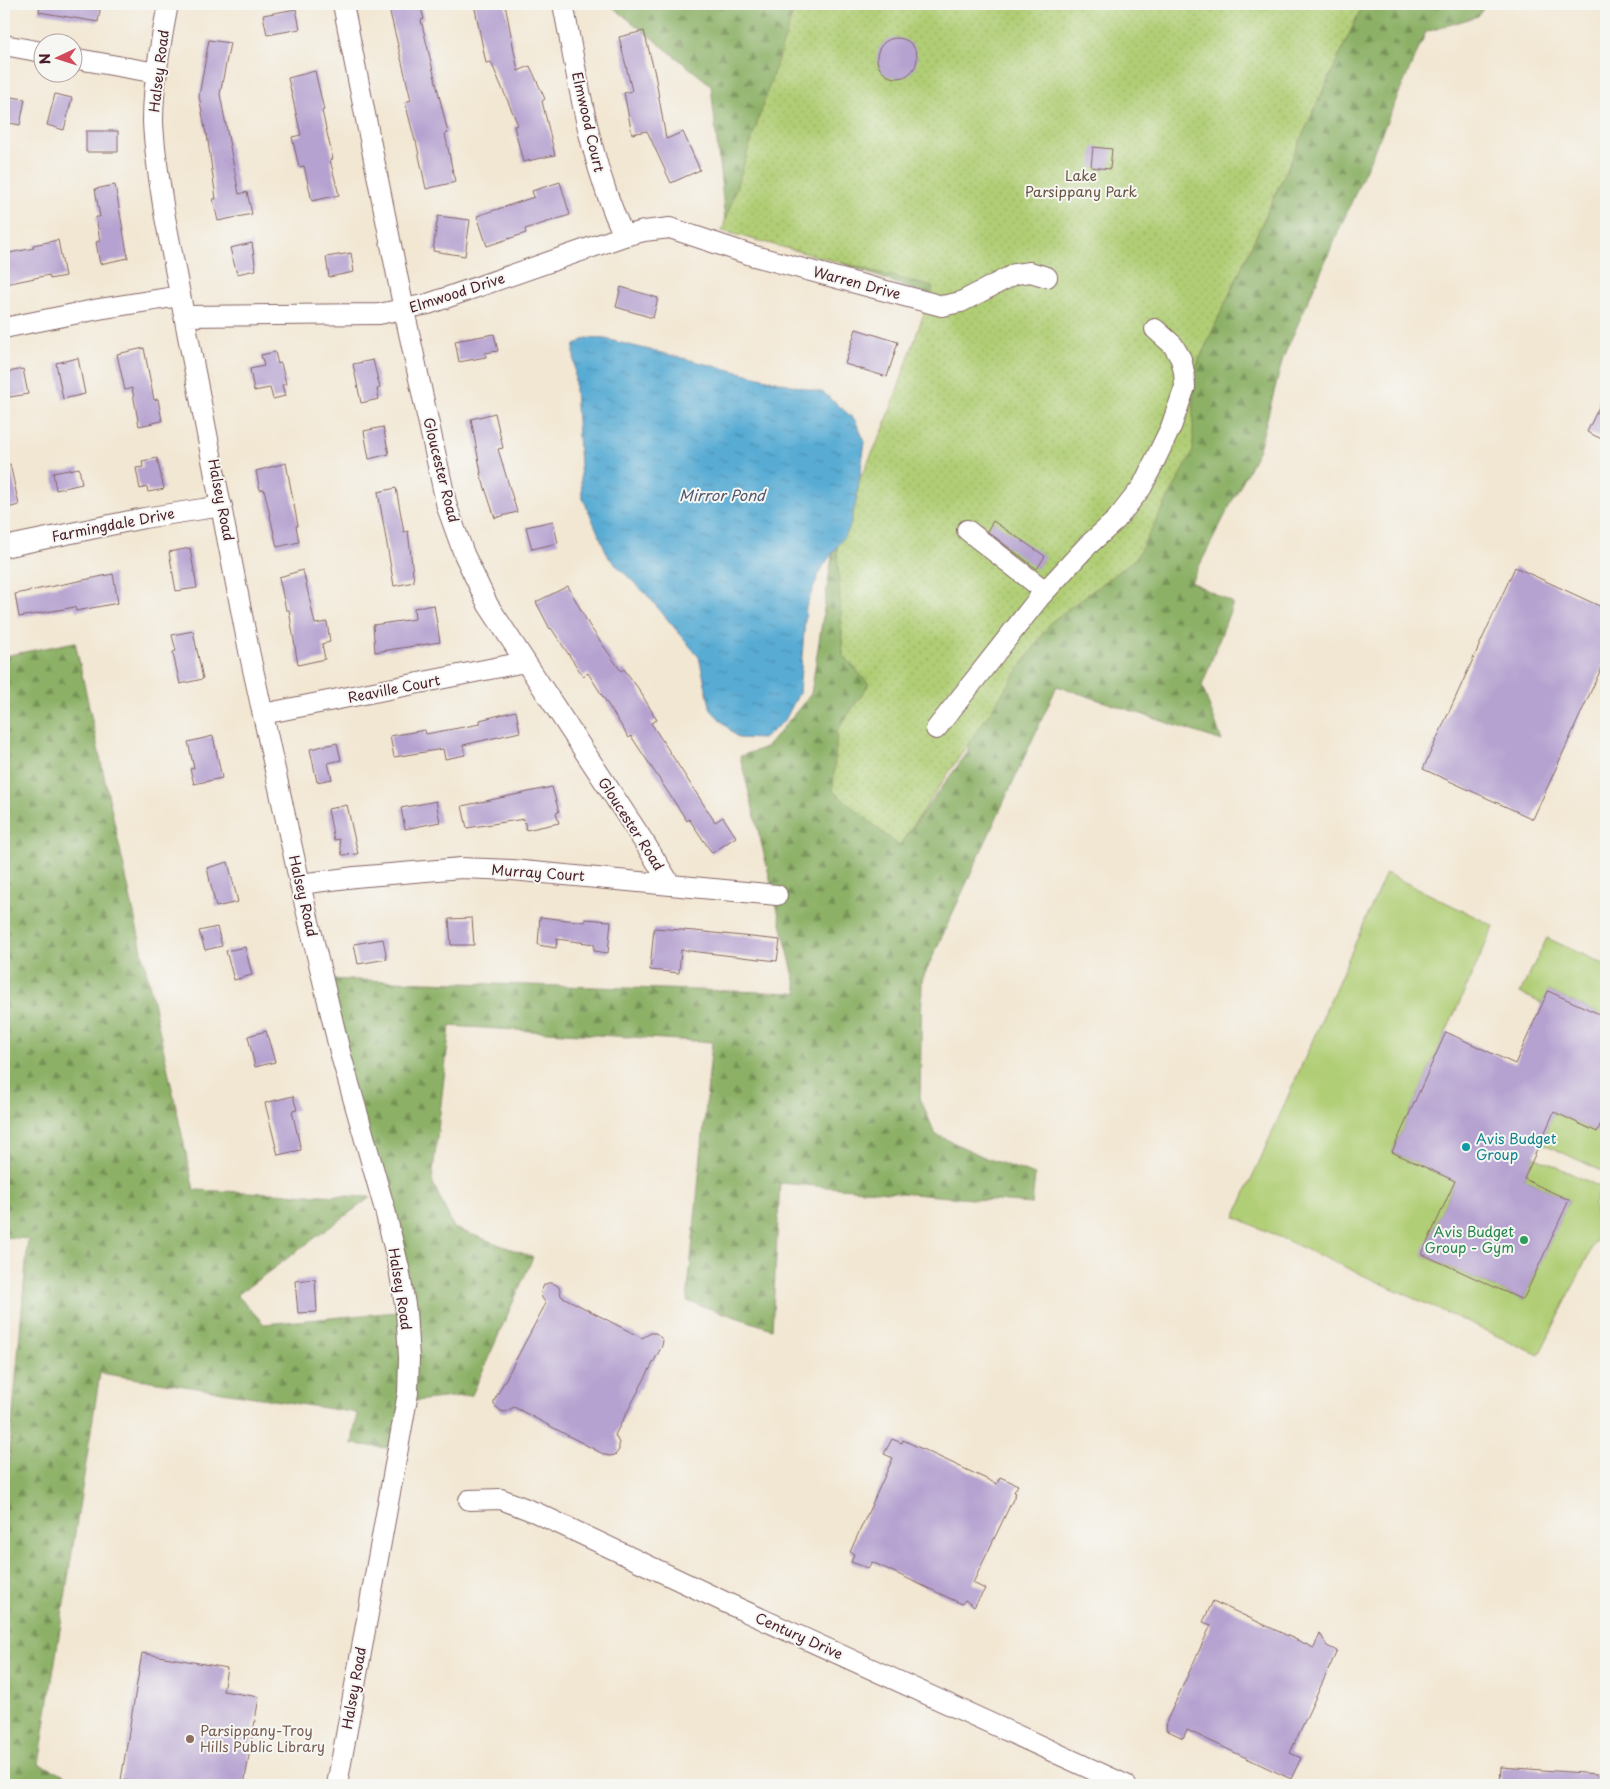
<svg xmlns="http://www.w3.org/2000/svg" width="1610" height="1789" font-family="'Playpen Sans',sans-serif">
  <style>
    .green { fill: #b0ce75; stroke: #7d7650 }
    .forest { fill: url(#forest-firs); stroke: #6b6848 }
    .park { fill: url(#park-dots); stroke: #7d7650 }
    .water { fill: url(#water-ripples); stroke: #516680 }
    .building { fill: #b6a2d0 }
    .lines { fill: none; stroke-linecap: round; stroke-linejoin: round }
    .minor-casing { stroke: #856566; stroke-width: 22 }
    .minor { stroke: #fff; stroke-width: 20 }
    .culture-dot { fill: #0f9aa8; stroke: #f6f6f2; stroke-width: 2 }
    .leisure-dot { fill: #2e9e5b; stroke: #f6f6f2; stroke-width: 2 }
    .education-dot { fill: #8d6e63; stroke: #f6f6f2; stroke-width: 2 }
    .labels { text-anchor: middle; stroke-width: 4; stroke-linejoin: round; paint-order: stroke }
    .street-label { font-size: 14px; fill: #4a1f2b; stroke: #f6f6f2 }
    .park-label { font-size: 14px; fill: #695441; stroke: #f6f6f2 }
    .culture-label { font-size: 14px; fill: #0d838f; stroke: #f6f6f2; text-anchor: start }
    .leisure-label { font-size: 14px; fill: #27864d; stroke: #f6f6f2; text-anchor: end }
    .education-label { font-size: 14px; fill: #785e54; stroke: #f6f6f2; text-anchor: start }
    .water-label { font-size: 15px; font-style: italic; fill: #50576f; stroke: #f6f6f2 }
  </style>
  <defs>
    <pattern id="forest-firs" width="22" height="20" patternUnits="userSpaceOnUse" patternTransform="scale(1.25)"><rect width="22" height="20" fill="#8cb166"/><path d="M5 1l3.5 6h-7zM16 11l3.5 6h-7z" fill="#748f54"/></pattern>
    <pattern id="park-dots" width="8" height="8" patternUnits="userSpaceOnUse" patternTransform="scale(1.25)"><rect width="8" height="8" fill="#b0ce75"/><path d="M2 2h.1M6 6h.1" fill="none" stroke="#99b065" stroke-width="1.8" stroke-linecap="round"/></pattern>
    <pattern id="water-ripples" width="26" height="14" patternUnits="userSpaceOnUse" patternTransform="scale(1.25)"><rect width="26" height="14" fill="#58acd4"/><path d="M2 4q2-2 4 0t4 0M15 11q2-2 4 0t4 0" fill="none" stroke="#4b8bac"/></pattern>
  </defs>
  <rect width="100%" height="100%" fill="#f6f6f2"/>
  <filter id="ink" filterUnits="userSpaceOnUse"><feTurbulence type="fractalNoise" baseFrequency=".02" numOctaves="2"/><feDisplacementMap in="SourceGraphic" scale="10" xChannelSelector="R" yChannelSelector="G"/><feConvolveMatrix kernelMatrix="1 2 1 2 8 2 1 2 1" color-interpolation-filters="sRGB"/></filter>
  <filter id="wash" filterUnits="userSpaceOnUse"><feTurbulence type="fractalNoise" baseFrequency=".0096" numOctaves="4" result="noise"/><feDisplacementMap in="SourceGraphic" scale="20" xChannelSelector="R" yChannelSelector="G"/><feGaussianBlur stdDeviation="1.12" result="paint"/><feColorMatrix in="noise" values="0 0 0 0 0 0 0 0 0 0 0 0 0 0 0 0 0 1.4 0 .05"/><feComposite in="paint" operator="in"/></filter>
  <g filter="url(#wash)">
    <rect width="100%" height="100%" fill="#f2e7d3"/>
    <!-- green -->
    <path class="green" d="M1386 873 1494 926 1392 1152 1455 1181 1422 1255 1523 1300 1569 1200 1524 1179 1534 1156 1600 1187 1594 1204 1599 1234 1539 1355 1235 1217Z
      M1547 938 1606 965V1017L1548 991 1543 1004 1520 993Z
      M1554 1112 1597 1132 1606 1112V1173L1540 1142Z"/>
    <!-- forest -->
    <path class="forest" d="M609 4H1003L955 305 725 220 711 85Z
      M1363 4H1486L1478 16 1426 32 1283 358 1259 449 1191 582 1233 603 1202 686 1222 741 1057 686 922 980 920 1098 935 1134 986 1158 1035 1175 1032 1204 780 1183 772 1329 687 1301 712 1042 450 1026 432 1181 454 1228 533 1257 472 1395 404 1402 397 1449 352 1444 357 1413 100 1373 39 1764 89 1785H4V1518L28 1239 4 1237V656L75 642 194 1190 371 1197 237 1295 264 1324 407 1311 322 979 798 993 740 756 767 747 811 694 836 530 843 655 869 684 837 731 899 845 968 752 969 706 1051 622 1136 558 1193 373Z"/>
    <!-- park -->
    <path class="park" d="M796 4H1363L1193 373V452L1136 558 1051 622 899 846 833 791 837 731 869 684 843 655 836 530 884 428 933 287 722 231Z"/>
    <!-- water -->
    <path class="water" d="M586 338 605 339 824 393 855 420 865 442 856 502 849 529 820 571 806 607 799 693 785 720 763 739 738 738 711 710 699 657 648 596 609 558 582 496 575 390 574 346Z"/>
    <g id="blocks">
      <!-- building -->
      <path class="building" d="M40 4H101L98 22 39 12Z
        M388 4H420L424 19 421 20 448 133 445 134 455 182 426 189 416 141H415L405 102 411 100Z
        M474 4H505L518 71 530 66 545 99 542 101 555 155 523 162 514 126 518 125 491 62 486 63Z
        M296 9 300 29 267 35 263 15Z
        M644 31 655 74 666 139 683 132 700 170 671 183 647 131 632 134 624 93 632 91 619 37Z
        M877 58a20 20 0 1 1 40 0a20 20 0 1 1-40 0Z
        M209 40 230 43 220 94 239 194 247 192 252 214 218 221 213 199H216L207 134H206L199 96Z
        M315 71 324 110 322 111 333 159 330 160 339 195 312 201 304 166 299 167 292 137 301 135 288 78Z
        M55 94 72 98 64 130 47 125Z
        M4 96 25 99 20 125 4 122Z
        M86 131H118V152H86Z
        M1093 147 1112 149 1110 169 1091 167Z
        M560 182 570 215 525 229 526 233 487 246 477 216 534 197 532 191Z
        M115 185 128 258 100 264 96 242 100 241 96 217H100L95 189Z
        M438 216 470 220 465 256 433 251Z
        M58 240 65 276 50 279 49 275 6 284 4 274V254L34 248 33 245Z
        M252 243 256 270 237 274 230 248Z
        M351 253 354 272 329 277 326 257Z
        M621 287 658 298 653 318 616 307Z
        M856 329 898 342 887 377 845 364Z
        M494 334 498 351 485 353 486 357 459 362 455 341Z
        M144 348 154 400 158 399 162 421 139 426 132 388 125 390 117 354Z
        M275 352 278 364 281 363 286 384 282 385 285 396 273 399 270 388 254 391 250 369 264 366 261 355Z
        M78 358 85 394 63 399 56 363Z
        M373 360 380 388 377 389 379 399 361 403 353 364Z
        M23 369 28 394 4 398V373Z
        M1606 392V441L1587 432Z
        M495 413 503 448 498 449 517 512 495 518 480 473H481L471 419Z
        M383 427 389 454 369 459 364 431Z
        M157 458 164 489 148 492 147 487 140 489 136 468 143 467 142 461Z
        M286 463 298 526H296L299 542 277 547 264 489 260 490 256 471Z
        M10 464 19 505 4 509V465Z
        M79 468 82 484 56 490 53 473Z
        M396 488 404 532 408 531 414 582 394 586 378 492Z
        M553 521 558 543 532 549 526 527Z
        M993 521 1045 556 1037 569 987 531Z
        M190 548 197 588 176 591 169 552Z
        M1515 567 1606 609V658L1533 819 1423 769Z
        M303 570 315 624 327 622 330 642 322 644 325 659 298 665 289 610H286L279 577Z
        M113 574 118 603 76 611 75 607 19 617 15 594Z
        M568 586 589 625 621 671 624 669 638 688 657 720 651 723 715 822 723 817 736 837 712 853 689 819 687 821 631 736 629 738 588 673 583 676 551 628 550 629 536 602Z
        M434 605 440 642 375 652 373 625 415 619 414 608Z
        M193 631 203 679 180 684 173 654V652L176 651 172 635Z
        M516 711 520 732 463 745 465 755 445 759 443 749 394 757 390 736 425 730 426 734 480 724V720Z
        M213 736 222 778 194 784 190 769 194 768 188 742Z
        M337 743 341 760 328 763 332 779 317 782 310 749Z
        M552 787 559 812 556 813 559 823 526 830 524 819 467 828 462 806Z
        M436 801 440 822 405 829 401 808Z
        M347 805 358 854 342 855 339 839 334 840 328 809Z
        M228 862 238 902 216 907 207 868Z
        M540 917 585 922V919L611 921 608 953 594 951V944L557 939 556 948 538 945Z
        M472 918 474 945H451L449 919Z
        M217 927 222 946 205 950 199 931Z
        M654 928 695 931 780 940 777 961 681 950 679 973 650 970Z
        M383 939 387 959 358 964 354 944Z
        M245 947 252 975 234 980 226 951Z
        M1548 991 1606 1017V1112L1597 1132 1554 1112 1524 1179 1569 1200 1523 1300 1422 1254 1455 1181 1392 1152 1446 1032 1515 1064Z
        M266 1031 275 1062 255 1067 248 1036Z
        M293 1096 297 1110 292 1111 301 1150 278 1155 265 1103Z
        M315 1279 317 1312 298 1313 295 1281Z
        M548 1283H553L558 1286 560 1290 561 1296 642 1338 651 1333H656L663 1340 662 1346 615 1435 619 1443V1450L615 1455 610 1456 605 1455 514 1407 505 1412 501 1411 494 1405V1401L546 1303 542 1298 541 1292 544 1285Z
        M892 1439 902 1443 903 1440 997 1484 1000 1477 1018 1485 1014 1492 1016 1493 973 1583 985 1589 974 1607 965 1600 962 1604 872 1562 868 1568 851 1562 854 1554 850 1552 893 1458 884 1454Z
        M1213 1601 1314 1648 1320 1633 1327 1646 1337 1651 1290 1753 1301 1758 1291 1779 1187 1730 1183 1738 1166 1730 1167 1720 1211 1625 1203 1622Z
        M142 1653 227 1668 223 1691 259 1697 244 1785H150L121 1780Z
        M1501 1767 1597 1774 1596 1785H1500Z"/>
    </g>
  </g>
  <g filter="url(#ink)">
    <use href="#blocks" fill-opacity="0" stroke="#856566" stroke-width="1"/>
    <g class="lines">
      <defs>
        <path id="minor" d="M168 4C161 42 153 82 153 121 154 152 160 182 164 212L249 651 300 884 340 1052 385 1210 399 1268 406 1311 409 1358 408 1393 337 1785
          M343 4 404 310 447 507 464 554 488 605 646 845 670 884
          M563 4C579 84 589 161 624 236
          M4 45 42 52
          M72 58 157 73
          M184 316 379 314 428 304 624 236 644 231 670 228 751 255 942 306 961 302 1015 274 1030 272 1047 277
          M4 328 99 309 180 296
          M967 530 1045 591
          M4 547 144 518 222 506
          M263 714 525 662
          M936 729 1039 598 1086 547 1116 520 1142 487 1171 427 1185 387 1184 372 1181 359 1173 345 1155 329
          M300 884 355 877 461 868 512 870 777 895
          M469 1500 501 1499 537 1513 729 1604 1126 1785"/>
      </defs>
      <!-- minor casing -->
      <use href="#minor" class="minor-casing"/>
      <!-- minor -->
      <use href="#minor" class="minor"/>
    </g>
  </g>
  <!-- markers -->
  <circle class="culture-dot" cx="1466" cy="1147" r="5"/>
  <circle class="leisure-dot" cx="1524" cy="1240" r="5"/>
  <circle class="education-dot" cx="190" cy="1739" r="5"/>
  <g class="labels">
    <!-- street labels -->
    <g class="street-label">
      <text transform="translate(159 71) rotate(-83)" y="5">Halsey Road</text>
      <text transform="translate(588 122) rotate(77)" y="5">Elmwood Court</text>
      <text transform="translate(857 283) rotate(15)" y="5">Warren Drive</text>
      <text transform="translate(457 293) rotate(-18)" y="5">Elmwood Drive</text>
      <text transform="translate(441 470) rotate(76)" y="5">Gloucester Road</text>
      <text transform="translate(221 500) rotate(79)" y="5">Halsey Road</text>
      <text transform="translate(113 525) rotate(-11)" y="5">Farmingdale Drive</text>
      <text transform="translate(394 689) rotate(-11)" y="5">Reaville Court</text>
      <text transform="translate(631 824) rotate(57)" y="5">Gloucester Road</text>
      <text transform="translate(538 873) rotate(4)" y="5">Murray Court</text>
      <text transform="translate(303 896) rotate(77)" y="5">Halsey Road</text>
      <text transform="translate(400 1289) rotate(81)" y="5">Halsey Road</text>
      <text transform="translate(799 1636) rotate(24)" y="5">Century Drive</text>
      <text transform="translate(354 1688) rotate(-80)" y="5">Halsey Road</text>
    </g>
    <!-- park labels -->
    <g class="park-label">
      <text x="1081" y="181">Lake<tspan x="1081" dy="16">Parsippany Park</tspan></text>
    </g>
    <!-- culture labels -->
    <g class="culture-label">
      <text x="1476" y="1144">Avis Budget<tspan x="1476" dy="16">Group</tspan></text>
    </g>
    <!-- leisure labels -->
    <g class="leisure-label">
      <text x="1514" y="1237">Avis Budget<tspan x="1514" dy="16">Group - Gym</tspan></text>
    </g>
    <!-- education labels -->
    <g class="education-label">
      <text x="200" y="1736">Parsippany-Troy<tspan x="200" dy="16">Hills Public Library</tspan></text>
    </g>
    <!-- water labels -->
    <g class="water-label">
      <text x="722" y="501">Mirror Pond</text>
    </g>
  </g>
  <!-- margin -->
  <rect width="1610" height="1789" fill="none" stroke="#f6f6f2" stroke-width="20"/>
  <!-- north arrow -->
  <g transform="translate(58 58) rotate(266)"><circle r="24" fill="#f6f6f2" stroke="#b1a0a2"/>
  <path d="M0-4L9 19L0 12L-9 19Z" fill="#d1495b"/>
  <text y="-8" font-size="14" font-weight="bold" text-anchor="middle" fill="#4a1f2b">N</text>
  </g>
</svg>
